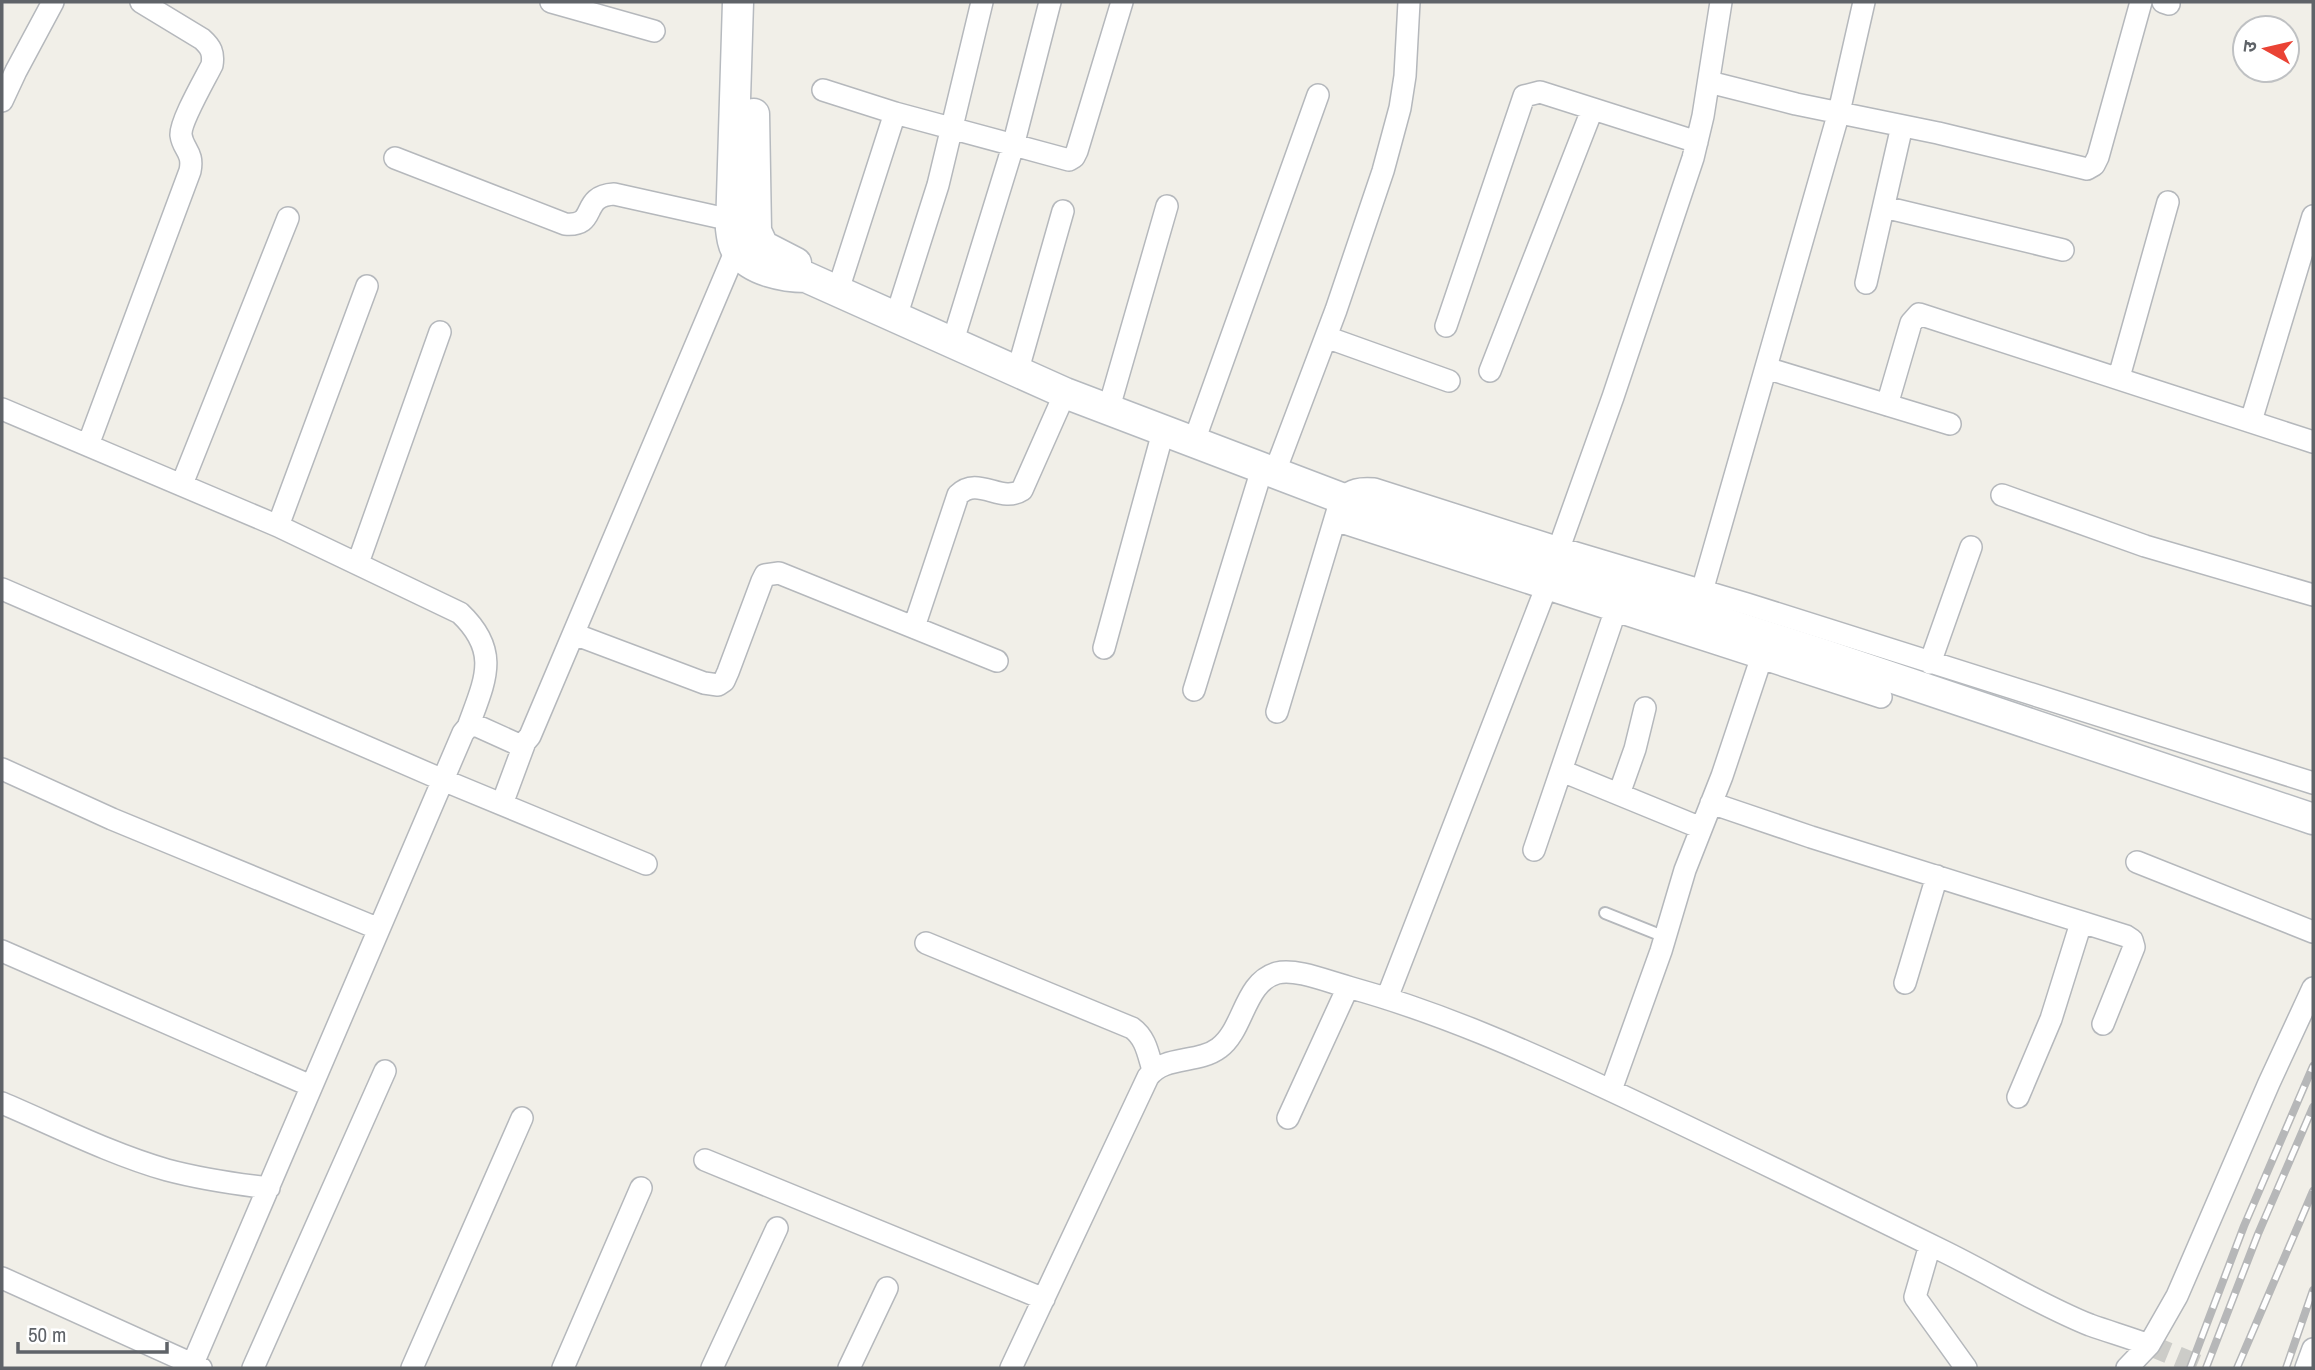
<svg xmlns="http://www.w3.org/2000/svg" width="2315" height="1370" font-family="'Archivo Narrow','Noto Sans Devanagari',sans-serif">
  <style>
    .lines { fill: none; stroke-linecap: round; stroke-linejoin: round }
    .street-tunnel { stroke: #ccccc8; stroke-width: 21; stroke-dasharray: 21 10; stroke-linecap: butt }
    .lane-casing { stroke: #b5b8bc; stroke-width: 14 }
    .street-casing { stroke: #b5b8bc; stroke-width: 24 }
    .secondary-casing { stroke: #b6babf; stroke-width: 33 }
    .lane { stroke: #fff; stroke-width: 10 }
    .street { stroke: #fff; stroke-width: 21 }
    .secondary { stroke: #fff; stroke-width: 30 }
    .rail-casing { stroke: #b6b7b8; stroke-width: 8 }
    .rail { stroke: #fff; stroke-width: 5; stroke-dasharray: 16; stroke-linecap: butt }
  </style>
  <rect width="100%" height="100%" fill="#f1efe8"/>
  <g class="lines">
    <!-- street-tunnel -->
    <path class="street-tunnel" d="M2149 1345 2205 1368"/>
    <defs>
      <path id="lane" d="M1605 913 1665 937"/>
      <path id="street" d="M551 2 654 31
        M2163 2 2169 4
        M1709 82 1796 104 1938 133 2087 169 2094 165 2098 157 2141 2
        M823 90 895 113 1069 160 1074 157 1077 151 1122 2
        M2 101 16 71 53 2
        M395 158 565 224C599 227 579 196 614 194L731 220
        M1884 207 2063 250
        M1866 283 1902 126
        M838 290 895 113
        M896 317 938 185 982 2
        M1446 326 1524 96 1540 92 1697 142
        M1326 337 1449 381
        M952 344 1013 146 1050 2
        M1766 368 1950 424
        M1490 371 1592 110
        M1017 373 1063 211
        M2119 377 2168 202
        M1887 405 1911 323 1919 314 2313 442
        M2 409 278 526 460 613C501 652 485 680 468 727
        M1108 411 1167 206
        M2251 421 2313 216
        M1193 444 1318 95
        M88 445 190 171C194 152 183 150 181 135 180 122 205 79 212 65 214 53 211 47 202 39L141 2
        M1274 474 1336 310 1383 171 1400 108 1405 76 1409 2
        M182 484 288 218
        M2002 495 2145 546 2313 595
        M1335 520 1881 697
        M278 526 367 286
        M1559 548 1613 397 1693 158 1703 116 1721 2
        M358 563 440 332
        M2 589 443 780 646 864
        M1702 591 1839 112 1864 2
        M914 627 958 495C978 475 1001 504 1022 490L1065 393
        M574 634 704 683 718 685 724 681 728 672 762 581 765 575 779 573 997 661
        M1104 648 1163 432
        M1930 663 1971 547
        M1194 690 1262 469
        M1277 712 1341 499C1352 489 1360 488 1374 489L1559 548 1747 604 2313 783
        M2 769 112 819 379 929
        M1562 771 1701 828
        M1619 794 1635 749 1645 708
        M1711 803 1811 837 2126 936 2132 940 2134 947 2103 1024
        M502 804 525 742
        M1534 850 1615 612
        M2137 862 2313 932
        M926 943 1132 1028C1146 1038 1148 1054 1153 1070
        M2 951 311 1086
        M1905 983 1937 876
        M1387 998 1546 588
        M1611 1090 1661 951 1685 870 1722 776 1761 659
        M2018 1097 2051 1019 2081 923
        M2 1103C56 1126 111 1154 167 1170 201 1179 235 1184 269 1188
        M1288 1118 1348 987
        M705 1160 1044 1299
        M1930 1245 1915 1297 1966 1368
        M2 1278 201 1368
        M191 1368 463 733 468 727 475 725 517 744 525 742 530 736 736 250 744 241
        M253 1368 385 1071
        M412 1368 522 1118
        M563 1368 641 1188
        M712 1368 777 1228
        M849 1368 887 1288
        M1011 1368 1148 1077C1164 1055 1198 1064 1219 1048 1244 1030 1244 982 1277 973 1296 968 1329 982 1348 987 1439 1012 1527 1051 1612 1091 1723 1143 1833 1197 1943 1251 1992 1275 2040 1305 2090 1325 2110 1332 2130 1338 2149 1345
        M2127 1368 2149 1345 2177 1296 2269 1083 2313 988
        M2306 1368 2313 1349"/>
      <path id="secondary" d="M738 2 731 229C732 237 733 245 737 251 752 271 784 277 806 277L1065 393 1383 514 1825 655 2313 819
        M754 114 756 231 763 246 796 263"/>
    </defs>
    <!-- lane casing -->
    <use href="#lane" class="lane-casing"/>
    <!-- street casing -->
    <use href="#street" class="street-casing"/>
    <!-- secondary casing -->
    <use href="#secondary" class="secondary-casing"/>
    <!-- lane -->
    <use href="#lane" class="lane"/>
    <!-- street -->
    <use href="#street" class="street"/>
    <!-- secondary -->
    <use href="#secondary" class="secondary"/>
    <defs>
      <path id="rail" d="M2190 1368 2244 1226 2313 1066
        M2206 1368 2258 1234 2313 1107
        M2237 1368 2313 1191
        M2286 1368 2313 1290"/>
    </defs>
    <!-- rail casing -->
    <use href="#rail" class="rail-casing"/>
    <!-- rail -->
    <use href="#rail" class="rail"/>
  </g>
  <!-- border -->
  <rect width="2315" height="1370" fill="none" stroke="#5f6368" stroke-width="7"/>
  <!-- north arrow -->
  <g transform="translate(2266 49) rotate(278)"><circle r="33" fill="#ffffff" stroke="#bfc1c3" stroke-width="2"/>
  <path d="M0-5L12 26L0 18L-12 26Z" fill="#ea4335"/>
  <text y="-10" font-size="19" font-weight="bold" text-anchor="middle" fill="#5f6368">उ</text>
  </g>
  <!-- scale -->
  <path d="M18 1342v10h149v-10" fill="none" stroke="#5f6368" stroke-width="3.5"/>
  <text x="28" y="1342" font-size="21" fill="#5f6368" stroke="#ffffff" stroke-width="5" paint-order="stroke">50 m</text>
</svg>
